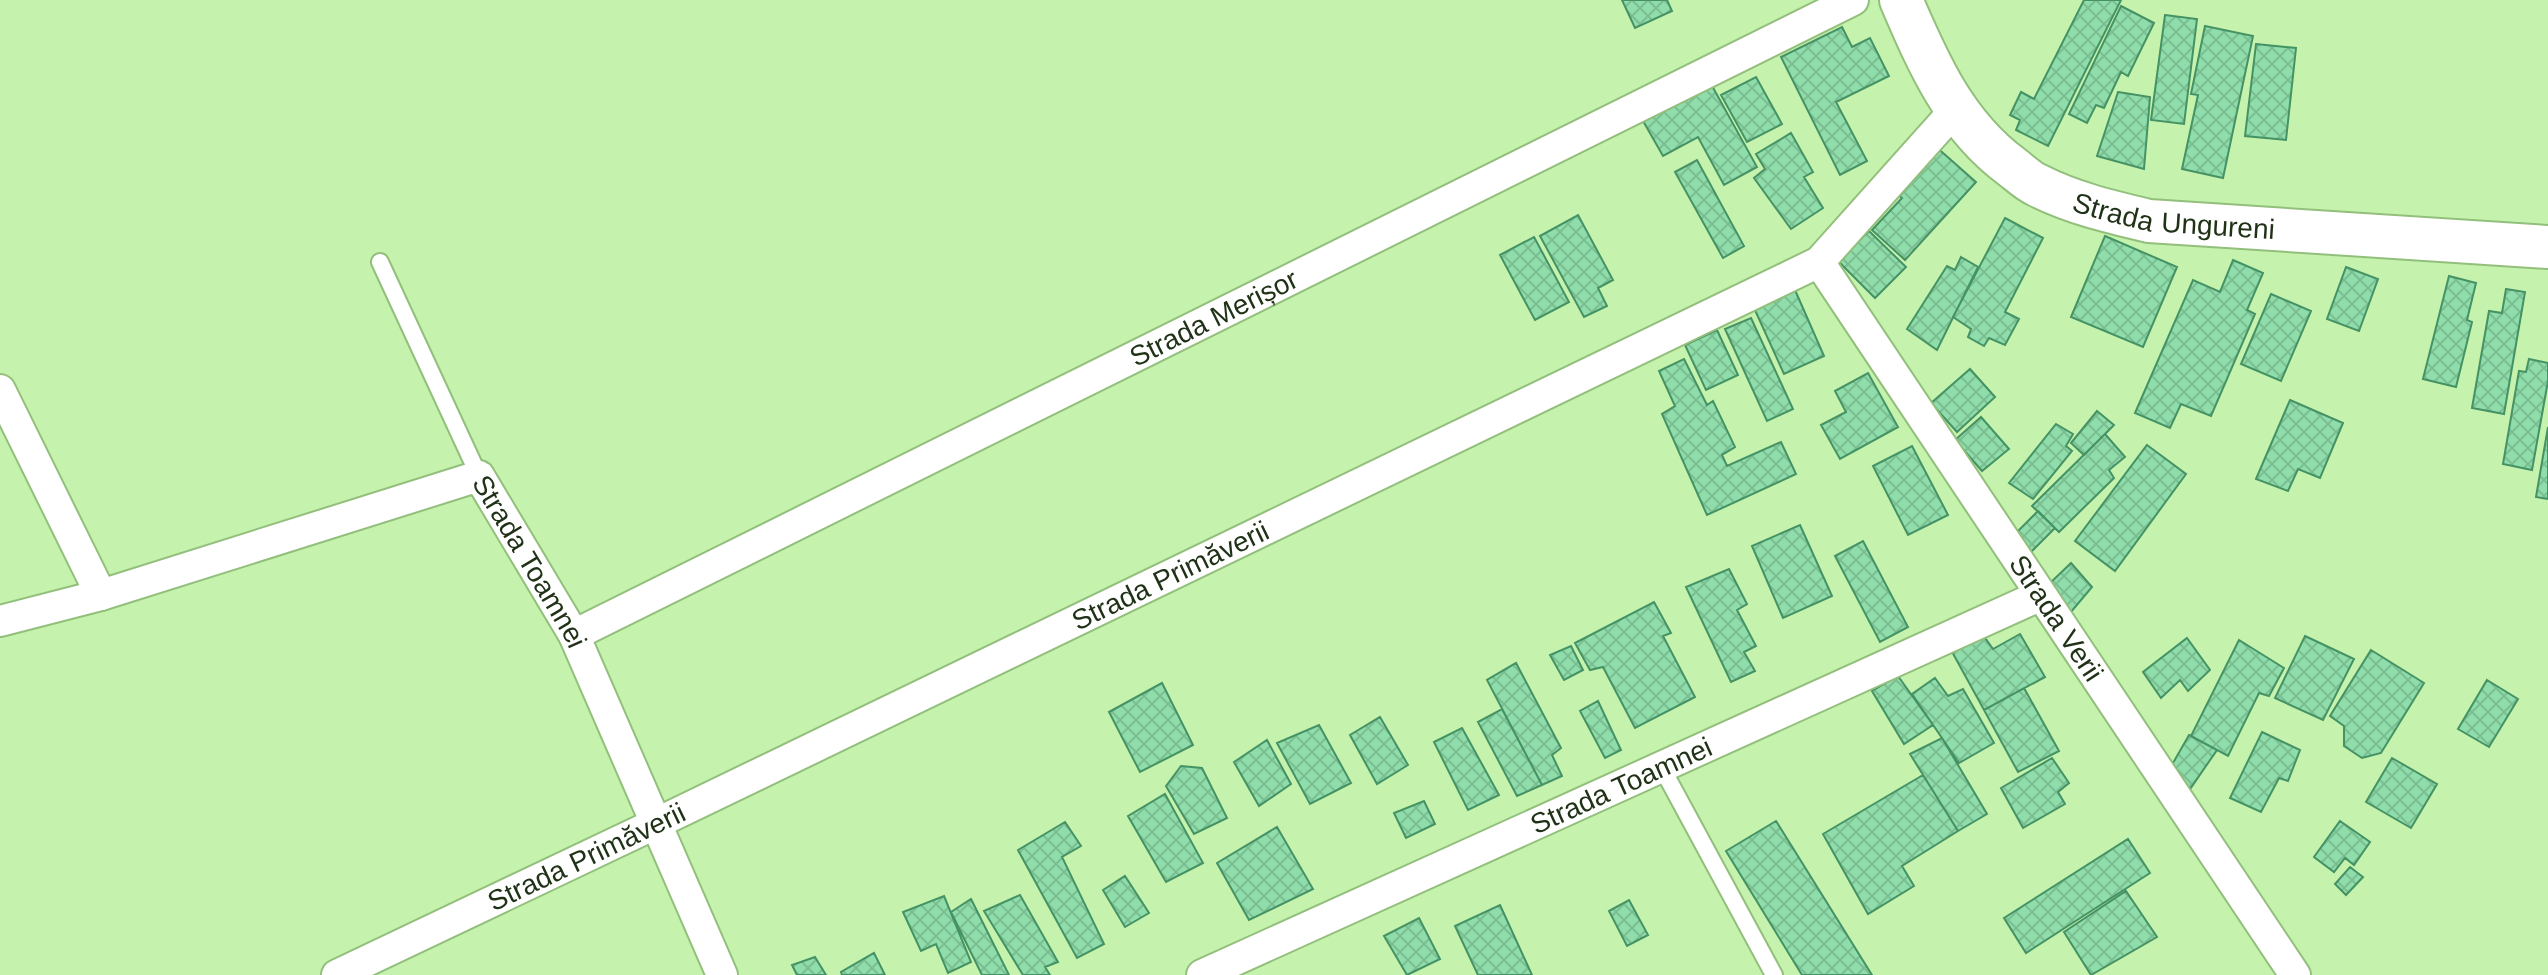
<svg xmlns="http://www.w3.org/2000/svg" width="2548" height="975" font-family="Helvetica,sans-serif">
  <style>
    .building { fill: url(#building-cross-hatch); stroke: #459264; stroke-width: 2 }
    .lines { fill: none; stroke-linecap: round; stroke-linejoin: round }
    .service-casing { stroke: #93bf7c; stroke-width: 20 }
    .minor-casing { stroke: #93bf7c; stroke-width: 34 }
    .secondary-casing { stroke: #93bf7c; stroke-width: 46 }
    .service { stroke: #fff; stroke-width: 16 }
    .minor { stroke: #fff; stroke-width: 30 }
    .secondary { stroke: #fff; stroke-width: 42 }
    .labels { text-anchor: middle; stroke-width: 7; stroke-linejoin: round; paint-order: stroke }
    .street-label { font-size: 28px; fill: #1f3116; stroke: #c5f3ad }
  </style>
  <defs>
    <pattern id="building-cross-hatch" width="8" height="8" patternUnits="userSpaceOnUse" patternTransform="scale(2)"><rect width="8" height="8" fill="#8fddab"/><path d="M0 0l8 8M0 8l8-8" fill="none" stroke="#7bbe92"/></pattern>
  </defs>
  <rect width="100%" height="100%" fill="#c5f3ad"/>
  <!-- building -->
  <path class="building" d="M1622 0H1667L1672 11 1635 28Z
    M2084 0H2121L2048 146 2016 130 2020 120 2010 115 2021 92 2034 99Z
    M2121 6 2154 23 2128 76 2121 72 2104 108 2096 105 2087 123 2069 114Z
    M2165 15 2197 19 2184 124 2151 120Z
    M2205 26 2253 36 2223 178 2182 169 2198 95 2191 94Z
    M1842 27 1852 47 1870 38 1889 76 1836 102 1867 161 1840 175 1781 57Z
    M2256 44 2296 48 2286 140 2245 136Z
    M1756 77 1782 124 1747 142 1721 95Z
    M1711 84 1757 167 1724 185 1698 137 1663 156 1643 121Z
    M2118 92 2150 97 2144 169 2097 156Z
    M1791 133 1813 172 1804 177 1823 208 1791 229 1754 178 1765 169 1756 154Z
    M1934 145 1976 182 1905 260 1872 230 1902 198 1893 191Z
    M1697 160 1744 246 1723 258 1675 172Z
    M1578 215 1613 280 1598 288 1607 306 1584 317 1540 236Z
    M2005 218 2043 238 2005 312 2019 319 2005 345 1989 338 1984 346 1968 337 1971 329 1953 317Z
    M1869 231 1906 267 1875 298 1838 261Z
    M2105 236 2177 267 2143 347 2071 317Z
    M1534 237 1569 302 1535 320 1500 255Z
    M1961 257 1978 267 1937 350 1907 329 1947 266 1955 270Z
    M2233 260 2263 273 2247 310 2255 314 2211 416 2181 404 2170 428 2135 413 2193 280 2220 292Z
    M2346 267 2378 279 2359 331 2327 319Z
    M2449 276 2476 283 2467 320 2472 322 2456 387 2423 379Z
    M2506 289 2525 292 2504 414 2472 408 2489 311 2502 313Z
    M1795 290 1824 356 1784 374 1754 308Z
    M2271 294 2311 311 2281 381 2241 364Z
    M1751 318 1793 409 1767 421 1725 329Z
    M1717 330 1738 375 1706 390 1685 345Z
    M1684 359 1707 405 1713 401 1735 447 1722 455 1727 466 1781 442 1796 474 1707 515 1662 414 1675 406 1659 371Z
    M2529 359 2548 363V381L2532 470 2503 464 2519 371 2526 372Z
    M1970 369 1995 397 1957 432 1931 403Z
    M1868 373 1898 427 1840 459 1821 425 1846 412 1835 391Z
    M2290 400 2343 423 2320 478 2298 469 2288 491 2256 479Z
    M2097 411 2114 425 2084 455 2071 443Z
    M1981 417 2009 449 1982 471 1955 440Z
    M2056 424 2073 434 2066 446 2072 451 2033 499 2009 483Z
    M2548 427V499L2536 497Z
    M2105 434 2125 457 2109 470 2114 478 2059 532 2032 506Z
    M2147 445 2186 474 2115 571 2075 541Z
    M1912 446 1948 515 1908 535 1873 466Z
    M2038 511 2055 528 2028 555 2014 535Z
    M1800 525 1832 596 1783 618 1752 546Z
    M1863 541 1908 627 1880 642 1835 556Z
    M2071 563 2092 587 2071 612 2049 584Z
    M1729 569 1747 604 1737 610 1756 646 1744 652 1755 671 1731 682 1686 587Z
    M1654 602 1671 633 1663 636 1695 697 1635 728 1603 667 1590 670 1575 643Z
    M2020 634 2045 677 1984 710 1951 650 1983 635 1993 649Z
    M2305 636 2354 659 2323 720 2275 698Z
    M2187 638 2210 670 2188 691 2180 680 2161 698 2143 672Z
    M2239 640 2284 668 2269 696 2259 693 2228 756 2191 736Z
    M1571 646 1583 670 1564 680 1550 655Z
    M2371 650 2424 683 2381 753 2362 758 2344 746V726L2330 716Z
    M1516 663 1561 748 1552 755 1562 776 1542 785 1487 680Z
    M1898 676 1933 725 1904 744 1872 691Z
    M1935 678 1948 696 1963 689 1994 743 1959 763 1912 694Z
    M2487 680 2518 699 2489 747 2458 729Z
    M1162 683 1193 745 1140 772 1109 712Z
    M2024 688 2059 751 2018 772 1984 710Z
    M1598 701 1621 750 1605 758 1580 711Z
    M1502 709 1542 785 1517 796 1478 722Z
    M1380 717 1408 765 1377 784 1350 735Z
    M1319 725 1351 783 1310 804 1277 743Z
    M1462 728 1499 795 1468 810 1434 742Z
    M2262 732 2300 750 2288 781 2279 778 2261 812 2230 798Z
    M2189 735 2217 750 2188 792 2169 770Z
    M1942 738 1987 814 1958 831 1910 754Z
    M1267 740 1291 784 1259 806 1234 762Z
    M2052 758 2069 783 2058 792 2065 804 2023 828 2001 788Z
    M2392 758 2437 784 2411 828 2366 802Z
    M1181 766 1202 768 1227 818 1194 834 1166 786Z
    M1923 775 1958 831 1902 866 1914 886 1868 914 1823 834Z
    M1165 794 1203 863 1166 882 1128 816Z
    M1424 801 1435 824 1406 838 1394 813Z
    M1776 821 1872 975H1802L1726 851Z
    M2340 821 2370 842 2354 865 2345 858 2334 872 2314 857Z
    M1065 822 1081 846 1062 857 1104 944 1077 958 1018 850Z
    M1277 827 1313 889 1249 920 1217 863Z
    M2128 839 2150 873 2026 953 2004 918Z
    M2350 867 2363 877 2346 895 2335 884Z
    M1125 876 1149 913 1125 927 1103 890Z
    M2126 891 2157 937 2091 975 2064 932Z
    M1020 895 1058 962 1045 967 1050 975H1023L984 911Z
    M944 896 971 962 948 973 936 944 921 951 903 912Z
    M971 899 1009 975H982L951 912Z
    M1629 900 1648 935 1627 946 1609 911Z
    M1500 905 1532 975H1478L1455 926Z
    M1419 918 1440 959 1407 975 1384 936Z
    M874 953 885 975H842L841 972Z
    M815 957 826 975H797L792 965Z"/>
  <g class="lines">
    <defs>
      <path id="service" d="M380 262 479 476
        M1662 768 1774 975"/>
      <g id="minor">
        <path id="s1" d="M1819 262 2295 975"/>
        <path d="M0 390 101 595"/>
        <path id="s2" d="M0 621 101 595 479 476 574 635 722 975"/>
        <path id="s3" d="M574 635 1853 0"/>
        <path id="s4" d="M337 975 657 823 1819 262 1955 110"/>
        <path id="s5" d="M1202 975 2039 596"/>
      </g>
      <g id="secondary">
        <path id="s6" d="M1901 0C1928 63 1955 125 2012 167 2020 173 2028 181 2037 185 2072 203 2111 212 2149 221L2548 247"/>
      </g>
    </defs>
    <!-- service casing -->
    <use href="#service" class="service-casing"/>
    <!-- minor casing -->
    <use href="#minor" class="minor-casing"/>
    <!-- secondary casing -->
    <use href="#secondary" class="secondary-casing"/>
    <!-- service -->
    <use href="#service" class="service"/>
    <!-- minor -->
    <use href="#minor" class="minor"/>
    <!-- secondary -->
    <use href="#secondary" class="secondary"/>
  </g>
  <g class="labels">
    <!-- street labels -->
    <g class="street-label">
      <text dy="10" stroke="none"><textPath href="#s6" startOffset="376">Strada Ungureni</textPath></text>
      <text dy="10" stroke="none"><textPath href="#s3" startOffset="714">Strada Merișor</textPath></text>
      <text dy="10" stroke="none"><textPath href="#s2" startOffset="600">Strada Toamnei</textPath></text>
      <text dy="10" stroke="none"><textPath href="#s4" startOffset="924">Strada Primăverii</textPath></text>
      <text dy="10" stroke="none"><textPath href="#s1" startOffset="428">Strada Verii</textPath></text>
      <text dy="10" stroke="none"><textPath href="#s5" startOffset="460">Strada Toamnei</textPath></text>
      <text dy="10" stroke="none"><textPath href="#s4" startOffset="276">Strada Primăverii</textPath></text>
    </g>
  </g>
</svg>
